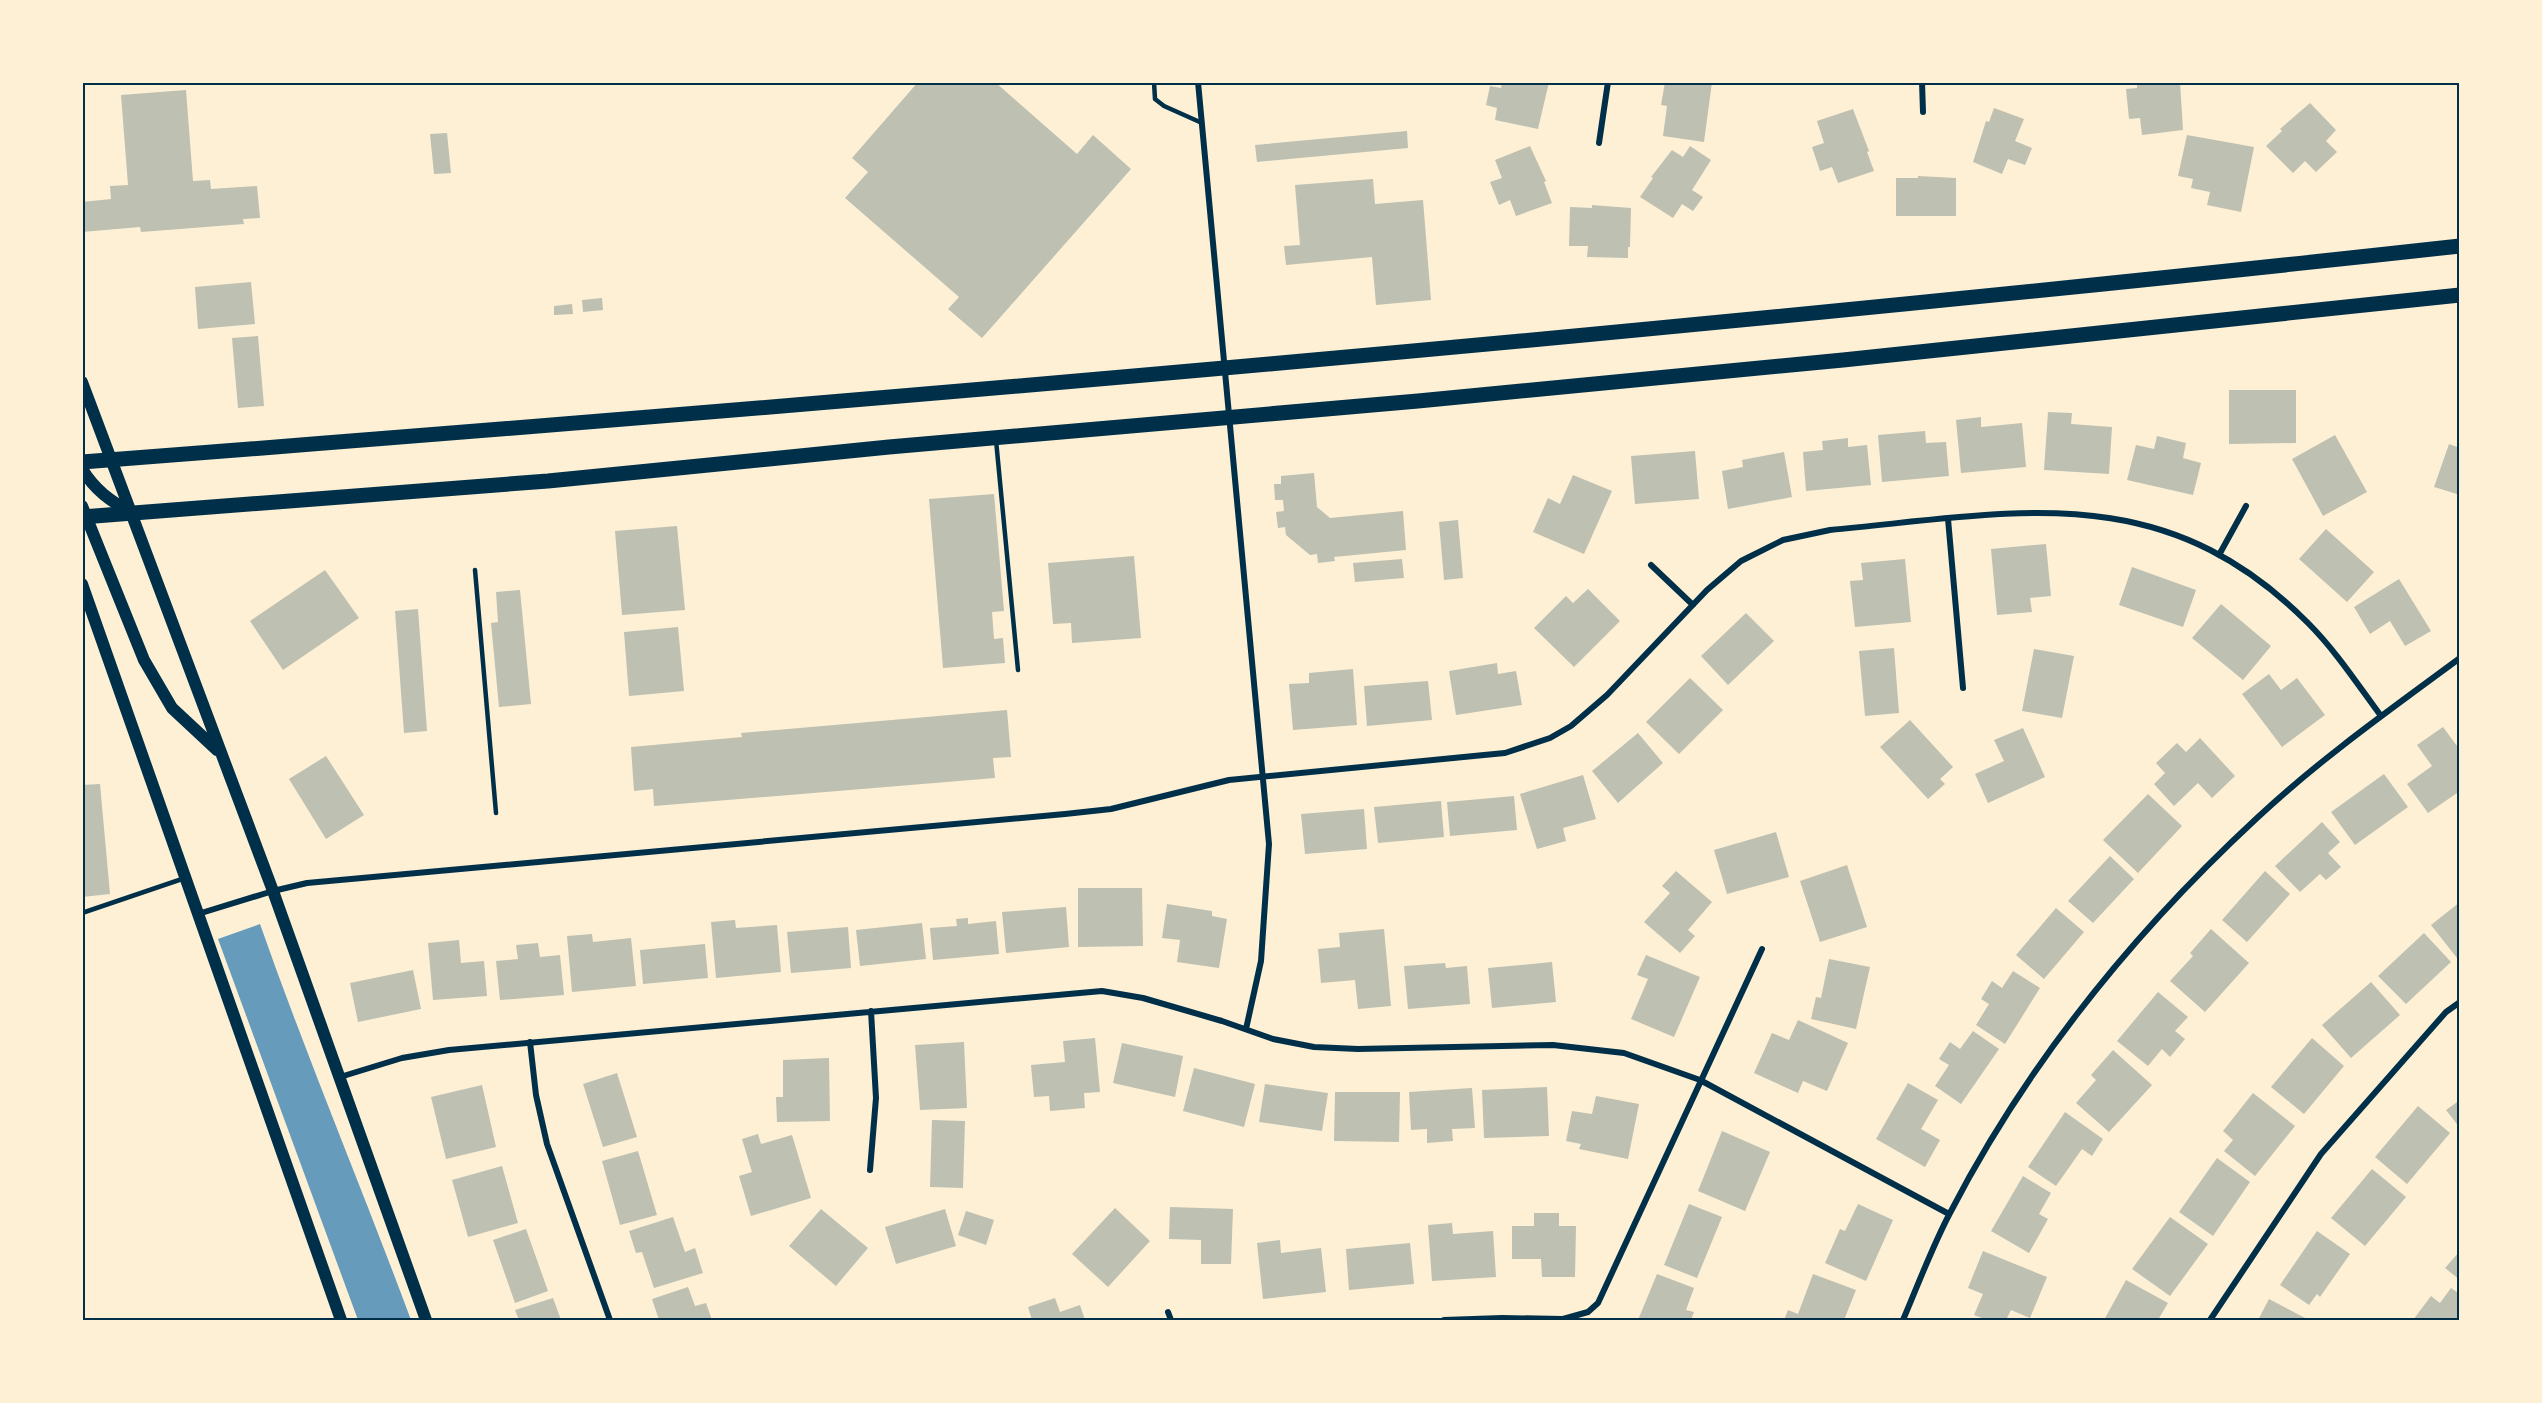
<svg xmlns="http://www.w3.org/2000/svg" width="2542" height="1403" font-family="Rubik,sans-serif">
  <style>
    .water { fill: #669bbc }
    .building { fill: #bec0b2 }
    .lines { fill: none; stroke-linecap: round; stroke-linejoin: round }
    .service { stroke: #003049; stroke-width: 4.5 }
    .minor { stroke: #003049; stroke-width: 6 }
    .secondary { stroke: #003049; stroke-width: 12 }
    .primary { stroke: #003049; stroke-width: 15 }
    .neatline { fill: none; stroke: #003049; stroke-width: 2 }
  </style>
  <rect width="100%" height="100%" fill="#fdf0d5"/>
  <!-- water -->
  <path class="water" d="M260 924C307 1058 362 1188 411 1320H358L218 939Z"/>
  <!-- building -->
  <path class="building" d="M918 82H995L1077 154 1093 135 1131 169 982 338 948 309 959 297 845 198 868 172 852 158Z
    M1502 82H1549L1538 129 1495 120 1497 108 1486 105 1490 86 1501 88Z
    M1665 82H1712L1704 142 1663 136 1667 106 1661 105Z
    M2137 82H2180L2183 130 2142 135 2140 118 2129 119 2126 89 2137 88Z
    M186 90 193 181 210 180 211 189 257 186 260 218 243 219 244 224 141 232 140 227 82 232V202L111 199 110 186 128 185 121 95Z
    M2310 103 2336 130 2326 141 2337 152 2316 172 2305 161 2293 173 2266 146 2282 131 2280 129Z
    M1994 108 2024 119 2015 141 2032 148 2025 165 2008 159 2002 174 1973 162 1986 121 1989 122Z
    M1853 109 1869 151 1867 152 1874 171 1838 183 1832 167 1820 171 1812 147 1824 143 1817 121Z
    M1407 131 1408 148 1257 162 1255 145Z
    M447 133 451 173 434 174 430 134Z
    M2187 135 2254 147 2241 212 2207 205 2210 192 2191 188 2193 179 2178 176Z
    M1530 146 1546 181 1544 182 1552 203 1516 216 1510 200 1499 205 1490 182 1502 178 1495 160Z
    M1690 146 1711 160 1692 190 1703 197 1693 211 1682 204 1673 218 1640 197 1653 178 1651 177 1672 150 1683 157Z
    M1918 176 1956 178V216H1896V178H1918Z
    M1373 179 1375 204 1423 200 1431 300 1376 305 1372 257 1286 265 1284 246 1300 245 1295 185Z
    M1592 205 1631 208 1630 247H1628V258L1587 257 1588 246H1569L1570 207 1592 208Z
    M251 282 255 324 198 329 195 287Z
    M602 298 603 310 583 312 582 300Z
    M572 304 573 314 554 315V306Z
    M258 336 264 406 238 408 232 338Z
    M2229 390H2296V443L2229 444Z
    M2048 412 2072 413 2071 424 2112 427 2109 474 2044 470Z
    M1981 417V427L2022 423 2026 467 1961 473 1956 420Z
    M1925 431 1926 443 1946 442 1949 476 1882 482 1878 435Z
    M2335 435 2367 492 2323 516 2292 459Z
    M2157 436 2186 443 2183 458 2201 463 2193 495 2127 480 2136 445 2154 449Z
    M1848 438V447L1867 445 1871 485 1806 491 1803 452 1823 450 1822 441Z
    M2449 444 2460 448V495L2434 487Z
    M1695 451 1699 499 1635 504 1631 456Z
    M1784 452 1792 497 1728 509 1722 471 1743 467 1742 460Z
    M1314 473 1317 507 1330 518 1403 511 1406 550 1334 557 1335 561 1318 563 1317 554 1310 555 1286 535 1285 527 1278 528 1276 512 1284 511 1283 500H1275L1274 484H1281V476Z
    M1573 475 1612 491 1584 554 1533 532 1548 498 1560 504Z
    M994 494 1004 611 992 612 994 639 1003 638 1005 663 943 668 929 499Z
    M1458 520 1463 578 1444 580 1439 522Z
    M677 526 685 610 622 615 615 531Z
    M2326 529 2374 572 2347 602 2299 559Z
    M2046 544 2051 596 2030 598 2032 612 1997 615 1991 549Z
    M1134 556 1141 638 1072 643 1071 623 1053 624 1048 563Z
    M1402 559 1404 578 1355 582 1353 563Z
    M1905 559 1911 622 1855 627 1850 581 1863 580 1861 563Z
    M2132 567 2196 590 2183 627 2119 605Z
    M325 570 359 618 283 670 250 621Z
    M2399 579 2431 631 2405 646 2390 621 2370 634 2354 607Z
    M1588 589 1620 621 1574 667 1534 628 1566 596 1573 603Z
    M520 590 531 704 499 707 491 623 498 622 496 592Z
    M2221 604 2271 646 2243 680 2192 638Z
    M418 609 427 731 404 733 395 611Z
    M1746 613 1774 641 1728 685 1701 656Z
    M678 627 684 691 629 696 624 632Z
    M1894 648 1899 713 1865 716 1859 651Z
    M2034 649 2074 656 2062 718 2022 711Z
    M1497 663 1498 674 1516 671 1522 705 1456 715 1449 671Z
    M1353 669 1357 725 1293 730 1289 684 1309 683V673Z
    M2269 674 2281 690 2297 678 2325 715 2282 747 2242 694Z
    M1690 678 1723 710 1679 754 1646 722Z
    M1428 681 1432 720 1367 726 1364 686Z
    M1007 710 1011 757 993 758 995 778 654 806 653 789 634 791 631 747 742 737 741 733Z
    M1910 720 1953 767 1940 779 1945 784 1928 799 1880 747Z
    M2443 727 2460 750V780L2457 781 2460 791 2428 813 2407 784 2432 766 2417 745Z
    M2023 728 2045 777 1988 803 1975 774 2004 761 1994 740Z
    M1638 733 1663 763 1618 803 1592 771Z
    M2200 738 2235 776 2212 798 2198 783 2174 806 2154 784 2165 773 2156 763 2177 743 2186 752Z
    M326 756 364 815 326 839 289 779Z
    M2384 774 2408 807 2355 845 2331 812Z
    M1583 775 1596 819 1563 828 1566 841 1537 849 1520 794Z
    M100 784 110 894 82 897V785Z
    M2148 794 2182 826 2138 873 2103 840Z
    M1514 796 1517 830 1450 836 1447 802Z
    M1441 801 1444 837 1378 843 1374 807Z
    M1364 809 1367 849 1305 854 1301 814Z
    M2322 822 2340 842 2328 853 2341 867 2326 880 2320 874 2300 892 2275 866Z
    M1776 832 1789 877 1727 894 1714 850Z
    M2110 856 2134 879 2093 923 2068 901Z
    M1847 865 1867 927 1820 942 1800 881Z
    M1676 871 1712 902 1688 930 1695 936 1680 953 1644 922 1670 893 1662 886Z
    M2265 871 2290 894 2247 942 2222 920Z
    M1078 888H1142L1143 946 1078 947Z
    M2460 902V957L2457 958 2431 925Z
    M1167 904 1212 911V916L1227 919 1219 968 1177 962 1180 940 1162 938Z
    M1066 907 1069 947 1006 953 1002 912Z
    M2056 908 2084 932 2044 979 2016 955Z
    M968 918V924L996 921 999 954 933 960 930 928 957 926 956 919Z
    M735 920 736 928 777 925 781 972 716 978 711 922Z
    M922 923 926 959 860 966 856 930Z
    M848 927 851 968 791 973 787 932Z
    M1384 929 1391 1006 1358 1009 1355 980 1321 983 1318 949 1340 947 1339 933Z
    M2211 929 2249 963 2205 1012 2170 981 2193 956 2190 953Z
    M2424 933 2451 962 2406 1004 2378 976Z
    M592 934 593 942 631 938 636 986 572 992 567 936Z
    M459 940 461 963 484 961 487 996 433 1000 428 943Z
    M538 943 540 957 560 955 564 995 500 1000 496 961 518 959 516 945Z
    M705 944 708 978 643 984 640 950Z
    M1646 955 1700 977 1674 1037 1631 1019 1648 979 1637 975Z
    M1829 959 1870 967 1856 1029 1811 1019 1816 997 1821 998Z
    M1552 962 1556 1002 1492 1008 1488 968Z
    M1445 963 1446 968 1467 966 1470 1004 1408 1009 1404 966Z
    M413 970 421 1009 358 1022 350 983Z
    M2013 971 2040 988 2005 1044 1976 1025 1989 1004 1981 999 1992 981 2002 988Z
    M2371 982 2400 1015 2351 1058 2322 1025Z
    M2158 992 2188 1017 2175 1031 2185 1039 2170 1057 2162 1049 2148 1066 2117 1041Z
    M1798 1020 1848 1043 1827 1091 1803 1081 1798 1093 1754 1073 1772 1033 1789 1040Z
    M1973 1031 1999 1049 1961 1104 1935 1086 1949 1065 1939 1059 1950 1042 1960 1049Z
    M1095 1038 1100 1092 1084 1093 1085 1108 1050 1111 1049 1096 1034 1097 1031 1065 1065 1062 1063 1041Z
    M2312 1038 2344 1066 2304 1114 2271 1087Z
    M964 1042 967 1108 920 1110 915 1045Z
    M1122 1043 1183 1056 1175 1097 1113 1083Z
    M2113 1050 2152 1085 2109 1132 2076 1103 2096 1080 2091 1075Z
    M829 1058 830 1121 777 1122 776 1097H783V1060Z
    M1194 1068 1255 1084 1244 1127 1183 1111Z
    M617 1073 637 1137 603 1147 583 1084Z
    M1908 1083 1938 1100 1921 1129 1940 1140 1925 1167 1876 1139Z
    M1265 1084 1328 1093 1322 1131 1259 1122Z
    M482 1085 496 1147 446 1159 431 1097Z
    M1547 1087 1549 1136 1484 1138 1482 1090Z
    M1472 1088 1475 1128 1452 1129 1453 1141 1427 1143V1129L1411 1130 1409 1092Z
    M1335 1092H1400L1399 1142 1334 1141Z
    M2253 1093 2295 1126 2255 1176 2224 1151 2233 1140 2223 1131Z
    M1596 1096 1639 1104 1628 1159 1579 1149 1581 1144 1566 1141 1572 1111 1592 1114Z
    M2460 1100V1128L2446 1110Z
    M2418 1106 2450 1133 2407 1184 2375 1157Z
    M2065 1112 2103 1139 2092 1156 2082 1149 2056 1186 2028 1167Z
    M932 1120 965 1121 963 1188 930 1187Z
    M1722 1131 1770 1152 1745 1211 1698 1191Z
    M758 1134 761 1144 792 1135 811 1198 751 1216 739 1176 752 1172 742 1139Z
    M638 1151 657 1215 620 1225 602 1161Z
    M2217 1158 2250 1182 2213 1236 2179 1212Z
    M502 1166 518 1223 468 1237 452 1180Z
    M2372 1169 2406 1197 2365 1246 2331 1218Z
    M2023 1176 2051 1193 2039 1214 2048 1219 2029 1253 1991 1231Z
    M1689 1204 1722 1217 1697 1278 1664 1265Z
    M1858 1204 1893 1220 1866 1281 1825 1263 1840 1229 1845 1231Z
    M1170 1207 1233 1209 1231 1264H1201V1240L1169 1239Z
    M1115 1208 1150 1241 1108 1287 1072 1254Z
    M821 1209 868 1248 836 1286 789 1246Z
    M945 1209 956 1246 896 1264 885 1227Z
    M966 1211 994 1220 986 1245 958 1235Z
    M1534 1213H1559V1226H1576L1575 1277H1542L1541 1259H1512V1226H1534Z
    M673 1217 685 1252 695 1248 703 1273 654 1288 642 1252 636 1253 629 1231Z
    M2170 1217 2208 1244 2170 1296 2132 1269Z
    M1452 1223 1453 1234 1493 1231 1496 1277 1432 1281 1428 1225Z
    M526 1229 548 1291 515 1303 493 1240Z
    M2317 1231 2350 1254 2320 1297 2317 1294 2309 1305 2280 1285Z
    M1280 1240 1281 1253 1321 1248 1326 1292 1263 1299 1257 1243Z
    M1410 1243 1414 1284 1349 1290 1346 1249Z
    M1983 1251 2047 1277 2030 1318 2011 1310 2006 1320H1987L1974 1315 1983 1294 1968 1288Z
    M2460 1251V1280L2445 1268Z
    M1657 1274 1694 1288 1686 1310 1694 1312 1691 1320H1638Z
    M1813 1274 1856 1290 1844 1320H1784L1788 1310 1798 1314Z
    M2126 1280 2168 1303 2158 1320H2104Z
    M688 1287 695 1306 706 1303 712 1320H659L652 1299Z
    M2451 1288 2460 1294V1320H2413L2431 1296 2440 1303Z
    M553 1298 561 1320H519L515 1310Z
    M1055 1298 1060 1312 1080 1305 1085 1320H1032L1028 1307Z
    M2269 1299 2309 1320H2258Z"/>
  <g class="lines">
    <!-- service -->
    <path class="service" d="M1154 82 1155 99 1164 106 1202 123
      M996 440 1018 670
      M475 570 496 813
      M82 913 185 878"/>
    <!-- minor -->
    <path class="minor" d="M1198 82 1269 844 1261 961 1246 1029
      M1922 82 1923 112
      M1599 143 1608 82
      M1948 519 1963 688
      M2219 555 2246 506
      M1651 565 1693 605
      M198 914 273 891 307 883 1065 814 1111 809 1229 780 1484 755 1505 753 1550 738 1571 726 1607 695 1707 590 1741 561 1783 540 1830 530C2015 513 2162 476 2308 623 2336 651 2358 685 2381 716
      M530 1042 536 1095 547 1144 610 1320
      M340 1077 402 1058 449 1050 1102 991 1143 998 1222 1021 1273 1039 1314 1047 1358 1049 1553 1045 1624 1053 1700 1080 1949 1214
      M870 1170 876 1098 871 1011
      M1168 1312 1171 1320
      M1444 1320 1502 1318 1563 1319 1588 1312 1598 1303 1762 949
      M1903 1320C1918 1285 1932 1247 1950 1213 2027 1064 2135 931 2257 818 2320 759 2391 709 2460 658
      M2210 1320 2321 1154 2446 1012 2460 1002"/>
    <!-- secondary -->
    <path class="secondary" d="M82 382 273 891 426 1320
      M82 469C95 490 110 501 132 513
      M82 506 144 660 172 708 217 750
      M82 584 341 1320"/>
    <!-- primary -->
    <path class="primary" d="M82 462C876 401 1669 333 2460 246
      M82 517 548 481 889 447 1418 401 1843 360 2460 295"/>
  </g>
  <!-- border -->
  <rect width="2542" height="1403" fill="none" stroke="#fdf0d5" stroke-width="168"/>
  <rect x="84" y="84" width="2374" height="1235" class="neatline"/>
</svg>
